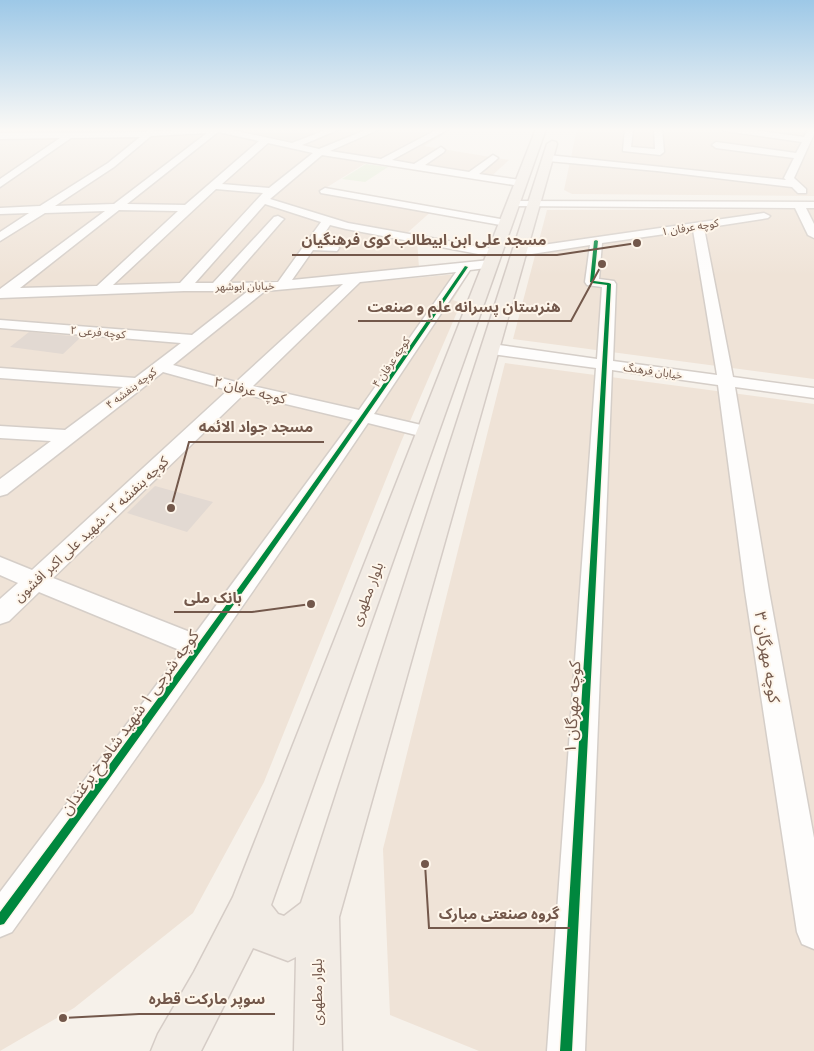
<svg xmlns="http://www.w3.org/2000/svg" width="814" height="1051" font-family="Ubuntu,'Noto Sans Arabic',sans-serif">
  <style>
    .residential { fill: #efe3d7 }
    .green { fill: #e3ecd5 }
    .building { fill: #e2d9d2 }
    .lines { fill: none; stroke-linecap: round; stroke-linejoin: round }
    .minor-casing { stroke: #d5cec8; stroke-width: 3 }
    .major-casing { stroke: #d5ccc6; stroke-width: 3 }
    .minor { fill: #fefdfc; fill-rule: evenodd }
    .major { fill: #f2ece5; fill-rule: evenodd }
    .cycleway-casing { stroke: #fef6eb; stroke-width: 3 }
    .cycleway { fill: #00873e; fill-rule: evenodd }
    .labels { text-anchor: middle; stroke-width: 4; stroke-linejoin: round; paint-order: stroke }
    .far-street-label { font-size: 11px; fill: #73584b; stroke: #fef6eb }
    .street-label { font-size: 14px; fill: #73584b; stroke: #fef6eb }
    .near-street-label { font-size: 16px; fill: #73584b; stroke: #fef6eb }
    .leader { fill: none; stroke: #73584b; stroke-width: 2 }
    .callout-dot { fill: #73584b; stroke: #fef6eb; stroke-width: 2 }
    .callout-label { font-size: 15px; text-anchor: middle; font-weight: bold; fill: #73584b; stroke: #fef6eb; stroke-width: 4; stroke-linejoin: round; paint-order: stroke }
  </style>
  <rect width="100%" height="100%" fill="#f6f1ea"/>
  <!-- residential -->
  <path class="residential" d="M0 129H453L424 146 509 160 486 181 366 163 324 189 435 208 406 234 417 239 419 268 284 280 0 289Z
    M577 129H814V196L572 194 564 190Z
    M814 209V379L513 339 547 210Z
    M469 273 453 300 461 303 401 442 264 782 193 913 74 1008 0 1051V297L200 289 260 292Z
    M505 363 814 404V1051H479L390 1015 383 849Z"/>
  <!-- green -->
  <path class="green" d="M366 164 388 167 365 182 342 179Z"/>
  <!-- building -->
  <path class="building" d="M250 129H322L292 141 250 132Z
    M29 332 81 337 63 354 10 347Z
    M155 486 213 502 187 532 127 513Z"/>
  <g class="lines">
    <defs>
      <path id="minor" d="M149 129 156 131 227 129 292 143 328 129H340L302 145 319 149 368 129H380L330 151 381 159 438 129H449L392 160 414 164 441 147 445 150 444 152 425 165 469 172 493 155 498 158 496 160 479 174 520 180 525 183 520 186 322 155 270 199 348 223 498 250 500 253 494 257 346 229 330 225 318 243 337 245 339 248 337 251 313 250 292 280 490 260 494 261 496 264 494 267 470 270 374 414 434 428 437 432 434 436 428 438 368 423C252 595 133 763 12 932L0 937V892L182 651 39 592 9 621 0 624V599L18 583 0 575V557L32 570 228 390 163 372 7 494 0 496V479L51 441 0 438V426L65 430 123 387 0 378V368L135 378 181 343 0 328V320L192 335 248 291H184L0 298V289L105 211 45 213 0 241V232L29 213 0 214V208L40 206 108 163 140 137 71 138 0 187V179L60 138 0 139V133L146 132ZM218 132 259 141 185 205 127 204ZM207 133 114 204 55 206 114 167 151 136ZM268 143 313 153 269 188 222 184ZM216 189 263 193 180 283 113 285ZM265 204 321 222 278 282 228 283 282 221 284 219 278 216 274 217 213 283H195ZM119 210 178 211 97 286 20 288ZM456 272 359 410 253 386 360 282ZM343 284 236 382 173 365 265 291ZM244 394 353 420 195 634 53 578Z
        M625 129H633L631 147 655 149 654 129H662L664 152 660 155 623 151Z
        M721 129H745L804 137 808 129H814V134L794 178 806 189V193H798L792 187 657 171 548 161 543 158 548 155 786 180 784 178 794 158 716 148 712 145 716 142 796 153 802 142 725 131Z
        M325 188 506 220 512 223 506 226 321 193 320 191Z
        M513 201 814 202V208H806L814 224V238L808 235 795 208 509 206 508 204 509 202Z
        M764 213 770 216 768 218 704 228 733 377 814 388V398L735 387 769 591 814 838V949L802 944 797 932 745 591 718 385 612 370 585 1051H547L596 368 492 354 487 352 484 349 487 346 492 344 597 359 602 287 587 285 585 282 590 245 519 256 515 255 513 252 515 249ZM693 230 717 375 613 361 616 284 614 281 599 279 602 243Z"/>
      <path id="major" d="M536 129H546L271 905 278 914 284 916 301 903 547 144 552 141 556 142 557 144 339 917 342 1051H294L296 957 288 961 253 948 201 1051H151L158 1034 194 972 233 897Z"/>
    </defs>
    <!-- minor casing -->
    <use href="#minor" class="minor-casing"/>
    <!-- major casing -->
    <use href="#major" class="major-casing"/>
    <!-- minor -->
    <use href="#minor" class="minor"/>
    <!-- major -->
    <use href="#major" class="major"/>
    <defs>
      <path id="cycleway" d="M596 240 598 241 594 281 609 283 611 284 572 1051H560L607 285 592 283 590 282 594 241Z
        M465 266 468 267C318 489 162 707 4 924L0 925V912C99 779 197 647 293 512 351 431 408 349 465 266Z"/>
    </defs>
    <!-- cycleway casing -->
    <use href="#cycleway" class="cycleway-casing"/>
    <!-- cycleway -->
    <use href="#cycleway" class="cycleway"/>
  </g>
  <!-- sky -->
  <linearGradient id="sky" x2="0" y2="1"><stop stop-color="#9dc8e7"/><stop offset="0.47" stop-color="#fbf9f6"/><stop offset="1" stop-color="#fbf9f6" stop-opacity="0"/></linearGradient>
  <rect width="814" height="276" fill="url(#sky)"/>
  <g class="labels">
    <!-- far-street labels -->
    <g class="far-street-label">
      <text transform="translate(690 227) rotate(-9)" y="4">کوچه عرفان ۱</text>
      <text transform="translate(245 286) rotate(-1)" y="4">خیابان ابوشهر</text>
      <text transform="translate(98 332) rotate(5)" y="4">کوچه فرعی ۲</text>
      <text transform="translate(391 362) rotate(-56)" y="4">کوچه عرفان ۴</text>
      <text transform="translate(653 371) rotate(8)" y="4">خیابان فرهنگ</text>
      <text transform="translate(131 388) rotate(-37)" y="4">کوچه بنفشه ۴</text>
    </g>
    <!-- street labels -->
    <g class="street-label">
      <text transform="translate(250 390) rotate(14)" y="5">کوچه عرفان ۲</text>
      <text transform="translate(91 529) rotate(-43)" y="5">کوچه بنفشه ۲ - شهید علی اکبر افشون</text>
      <text transform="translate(367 594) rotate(-69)" y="5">بلوار مطهری</text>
      <text transform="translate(317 992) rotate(-90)" y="5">بلوار مطهری</text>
    </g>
    <!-- near-street labels -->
    <g class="near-street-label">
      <text transform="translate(768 657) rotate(81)" y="6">کوچه مهرگان ۳</text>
      <text transform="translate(572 707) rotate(-87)" y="6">کوچه مهرگان ۱</text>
      <text transform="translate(129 722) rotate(-54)" y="6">کوچه شرجی ۱ شهید شاهرخ برغندان</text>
    </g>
  </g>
  <!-- callouts -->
  <path class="leader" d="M637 243L557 255H292M602 264L571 321H358M171 508L189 442H324M311 604L252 612H174M425 864L429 928H570M63 1018L139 1014H275"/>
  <g class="callout-dot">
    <circle cx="637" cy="243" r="5"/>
    <circle cx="602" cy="264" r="5"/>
    <circle cx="171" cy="508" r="5"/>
    <circle cx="311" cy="604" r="5"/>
    <circle cx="425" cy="864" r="5"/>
    <circle cx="63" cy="1018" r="5"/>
  </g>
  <g class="callout-label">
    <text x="424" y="245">مسجد علی ابن ابیطالب کوی فرهنگیان</text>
    <text x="464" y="312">هنرستان پسرانه علم و صنعت</text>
    <text x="256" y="432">مسجد جواد الائمه</text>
    <text x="213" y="603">بانک ملی</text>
    <text x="499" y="919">گروه صنعتی مبارک</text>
    <text x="207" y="1004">سوپر مارکت قطره</text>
  </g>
</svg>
